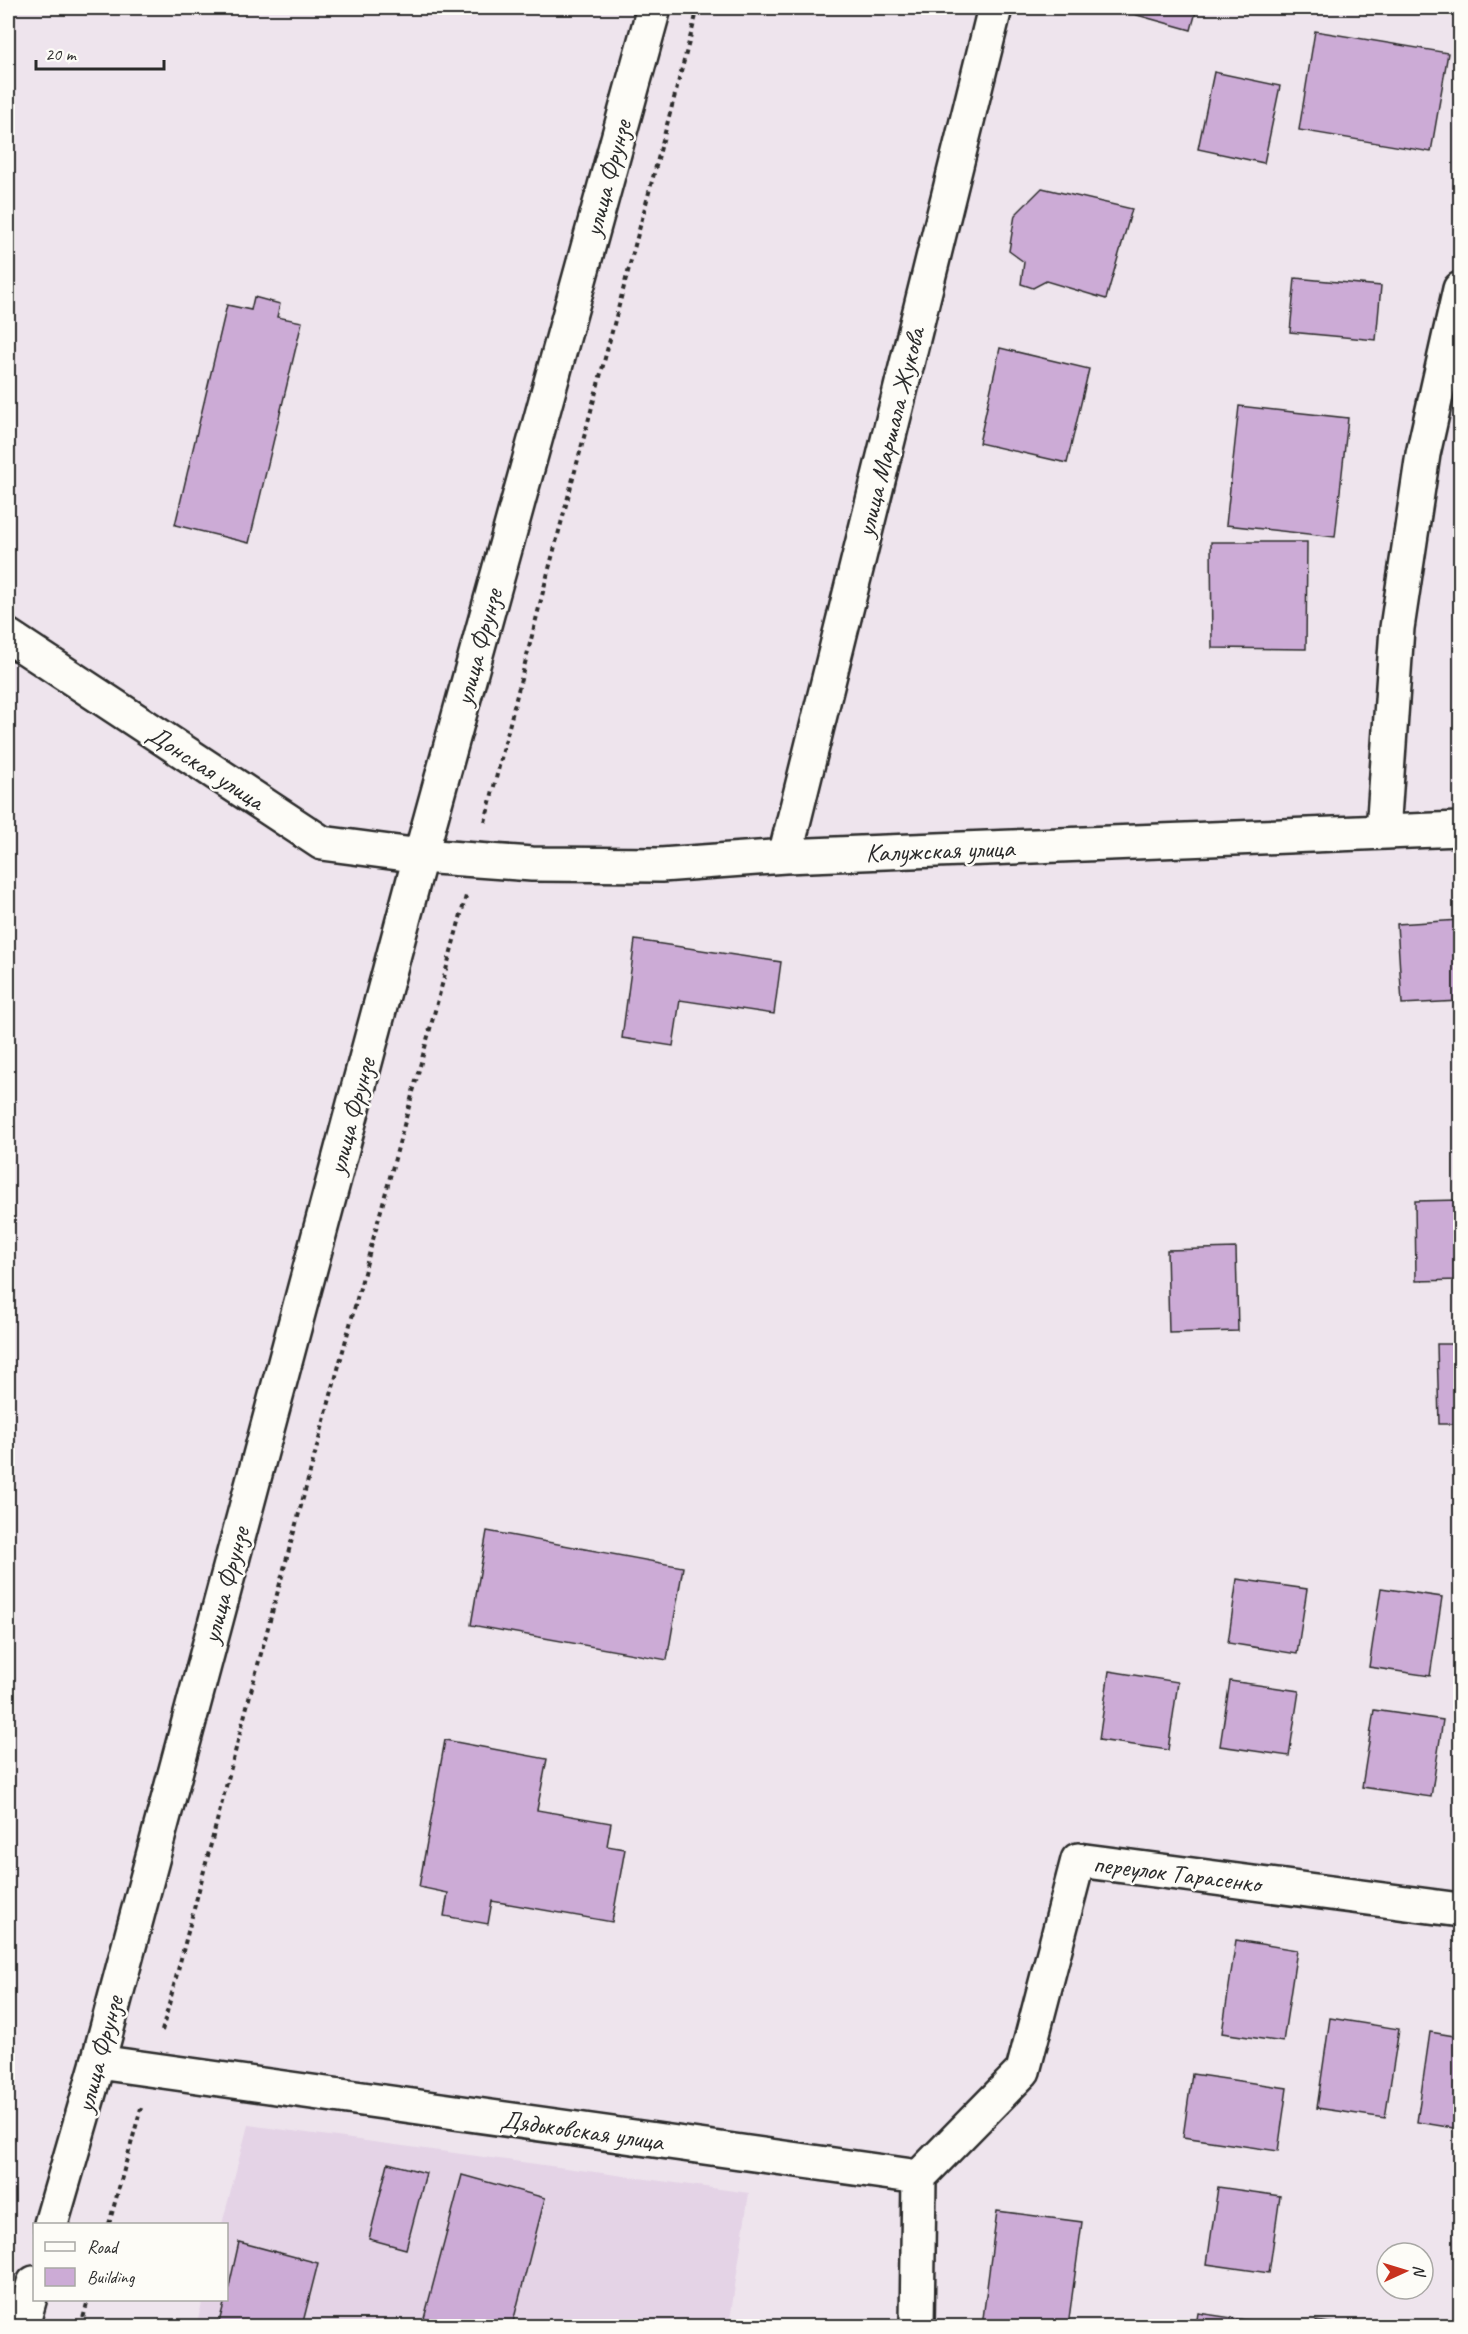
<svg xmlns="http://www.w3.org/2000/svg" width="1468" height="2334" font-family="Caveat,sans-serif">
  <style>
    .built { fill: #e4d3e6 }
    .building { fill: #ccabd6; stroke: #2b2b2b; stroke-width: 1.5 }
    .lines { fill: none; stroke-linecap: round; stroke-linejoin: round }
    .minor-casing { stroke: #2b2b2b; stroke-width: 38 }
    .major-casing { stroke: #2b2b2b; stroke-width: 38 }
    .path { stroke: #2b2b2b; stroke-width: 4; stroke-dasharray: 4.5 4.5; stroke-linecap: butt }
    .minor { stroke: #fdfcf7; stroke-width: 33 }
    .major { stroke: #fdfcf7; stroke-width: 33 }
    .labels { text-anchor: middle; stroke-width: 5; stroke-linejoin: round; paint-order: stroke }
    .street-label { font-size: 26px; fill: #2b2b2b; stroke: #fdfcf7 }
  </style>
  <rect width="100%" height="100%" fill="#eee4ed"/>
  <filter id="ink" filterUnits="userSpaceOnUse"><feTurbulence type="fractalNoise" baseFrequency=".0167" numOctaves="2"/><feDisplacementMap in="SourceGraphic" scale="12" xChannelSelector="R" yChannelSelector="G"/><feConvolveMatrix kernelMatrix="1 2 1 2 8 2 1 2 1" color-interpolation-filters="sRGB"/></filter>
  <g filter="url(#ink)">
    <!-- built -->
    <path class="built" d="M248 2125 749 2193 729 2326H196L203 2300H226V2224H222Z"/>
    <!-- building -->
    <path class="building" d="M1112 8H1197L1191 30Z
      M1315 31 1448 53 1431 152 1299 130Z
      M1214 72 1280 86 1264 163 1198 149Z
      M1042 188 1132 209 1106 299 1046 281 1033 288 1021 284 1024 262 1009 251 1015 215Z
      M1295 278 1381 286 1376 340 1290 332Z
      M254 297 280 304 277 317 302 322 249 543 175 525 227 305 251 310Z
      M1000 348 1089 369 1067 463 979 443Z
      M1239 406 1348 418 1335 537 1226 525Z
      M1211 542H1307L1306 649 1212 648Z
      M1460 920V1001L1402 1004 1397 924Z
      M635 940 781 962 774 1014 680 1000 673 1046 622 1038Z
      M1460 1200V1280L1416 1281 1415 1201Z
      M1236 1248 1238 1331 1169 1333 1167 1250Z
      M1437 1344H1460V1424H1439Z
      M487 1531 683 1567 667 1660 471 1625Z
      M1237 1579 1307 1589 1297 1654 1228 1643Z
      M1381 1588 1442 1597 1430 1676 1369 1667Z
      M1109 1671 1178 1682 1168 1750 1099 1740Z
      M1230 1681 1299 1691 1289 1756 1220 1746Z
      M1374 1710 1443 1720 1431 1797 1362 1787Z
      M445 1740 547 1759 537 1810 611 1823 607 1846 625 1849 612 1922 492 1901 488 1924 444 1916 448 1893 419 1887Z
      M1236 1940 1297 1950 1283 2042 1222 2033Z
      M1330 2018 1399 2029 1385 2118 1317 2108Z
      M1430 2032 1460 2037V2129L1417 2122Z
      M1192 2074 1287 2088 1278 2151 1183 2137Z
      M388 2163 426 2173 406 2249 369 2239Z
      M462 2175 545 2198 512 2326H422Z
      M1218 2187 1280 2196 1269 2273 1207 2264Z
      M997 2211 1082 2222 1068 2326H982Z
      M239 2242 318 2263 302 2326H218L225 2300H226Z
      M1198 2313 1260 2322 1259 2326H1196Z
      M1316 2321 1350 2326H1316Z"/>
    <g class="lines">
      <defs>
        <path id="minor" d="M8 636 322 843 421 856 532 864 661 865 785 856 1460 829
          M1383 832 1397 628 1423 454 1460 289
          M785 856 995 8
          M98 2062 919 2177 917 2326
          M919 2177 1023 2071 1078 1860 1460 1910"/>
        <path id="major" d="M51 2224 98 2062 413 883 654 8
          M22 2326 34 2283"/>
      </defs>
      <!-- minor casing -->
      <use href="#minor" class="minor-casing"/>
      <!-- major casing -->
      <use href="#major" class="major-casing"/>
      <!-- path -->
      <path class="path" d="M485 822 546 580 698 8
        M162 2031 256 1672 466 896
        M109 2224 141 2108
        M81 2326 88 2300"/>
      <!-- minor -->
      <use href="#minor" class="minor"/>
      <!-- major -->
      <use href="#major" class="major"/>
    </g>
  </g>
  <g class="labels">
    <!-- street labels -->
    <g class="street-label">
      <text transform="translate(607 178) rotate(-75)" y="9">улица Фрунзе</text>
      <text transform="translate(890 432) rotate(-76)" y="9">улица Маршала Жукова</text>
      <text transform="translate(478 647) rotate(-75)" y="9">улица Фрунзе</text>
      <text transform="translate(206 767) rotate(33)" y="9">Донская улица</text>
      <text transform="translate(940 850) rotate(-2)" y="9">Калужская улица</text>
      <text transform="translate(351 1116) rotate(-75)" y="9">улица Фрунзе</text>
      <text transform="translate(225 1585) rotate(-75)" y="9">улица Фрунзе</text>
      <text transform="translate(1177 1873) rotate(7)" y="9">переулок Тарасенко</text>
      <text transform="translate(99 2054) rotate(-75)" y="9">улица Фрунзе</text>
      <text transform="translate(582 2130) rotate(8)" y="9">Дядьковская улица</text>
    </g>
  </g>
  <!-- margin -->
  <rect width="1468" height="2334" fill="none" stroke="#fdfcf7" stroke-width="30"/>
  <rect x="15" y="15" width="1438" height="2304" fill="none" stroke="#2b2b2b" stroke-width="2" filter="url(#ink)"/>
  <!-- legend -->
  <rect x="33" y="2223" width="195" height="78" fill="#fdfcf7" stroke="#a9a8a5" stroke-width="1.5"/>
  <rect x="45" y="2242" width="30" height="9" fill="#fdfcf7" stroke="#a9a8a5" stroke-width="1.5"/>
  <text x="87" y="2253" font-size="18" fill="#2b2b2b">Road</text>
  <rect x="45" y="2268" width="30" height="18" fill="#ccabd6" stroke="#a9a8a5" stroke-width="1.5"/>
  <text x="87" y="2283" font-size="18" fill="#2b2b2b">Building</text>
  <!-- north arrow -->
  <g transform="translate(1405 2271) rotate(86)"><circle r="28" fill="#fdfcf7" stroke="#a9a8a5" stroke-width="1.5"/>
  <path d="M0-4.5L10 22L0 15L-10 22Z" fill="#c8321e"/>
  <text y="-9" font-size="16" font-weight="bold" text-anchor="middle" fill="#2b2b2b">N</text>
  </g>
  <!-- scale -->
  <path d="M36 60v9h128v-9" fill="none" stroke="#2b2b2b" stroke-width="3"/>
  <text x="45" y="60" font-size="18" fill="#2b2b2b" stroke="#fdfcf7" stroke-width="4.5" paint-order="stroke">20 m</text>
</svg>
